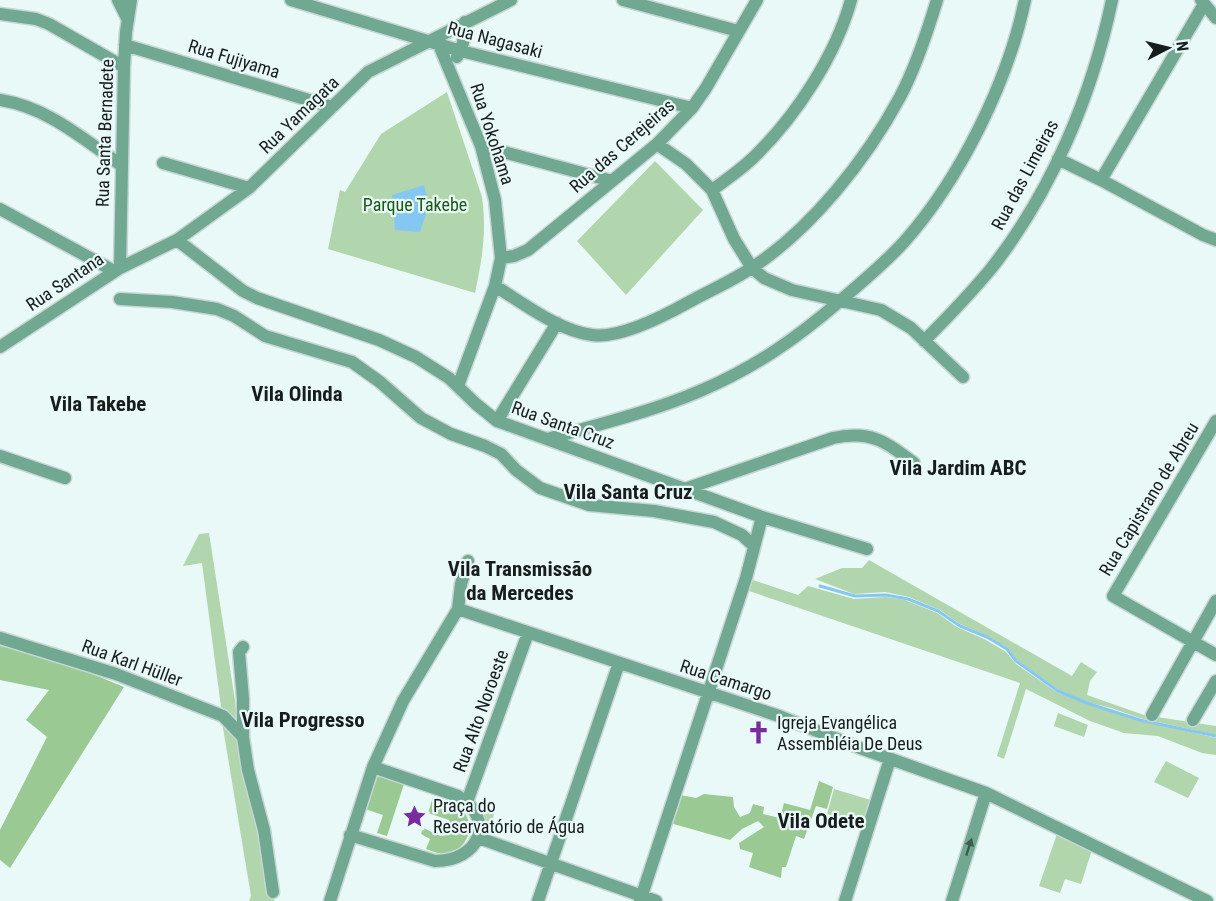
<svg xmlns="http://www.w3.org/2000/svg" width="1216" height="901" font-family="'Roboto Condensed',sans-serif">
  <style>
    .green { fill: #b1d5ac }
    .forest { fill: #9ac994 }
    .water { fill: #86c7f2 }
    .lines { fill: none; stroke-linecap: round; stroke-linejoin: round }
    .stream { stroke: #86c7f2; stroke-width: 3 }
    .minor-casing { stroke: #c7d6d4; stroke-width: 15 }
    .minor { stroke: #71a891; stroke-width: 12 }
    .oneway { fill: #3f5c51 }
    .labels { text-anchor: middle; stroke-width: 4.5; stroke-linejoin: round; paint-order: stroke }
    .street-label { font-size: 18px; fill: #171d1c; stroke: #e9f9f7 }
    .park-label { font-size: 18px; fill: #1a5913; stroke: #e9f9f7 }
    .poi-label { font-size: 18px; fill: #171d1c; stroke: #e9f9f7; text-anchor: start }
    .quarter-label { font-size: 21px; font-weight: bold; fill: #171d1c; stroke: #e9f9f7 }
  </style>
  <rect width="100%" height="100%" fill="#e9f9f7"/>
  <!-- green -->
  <path class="green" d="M447 92 482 197C487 232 482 259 475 293L328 249 340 190 345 192 381 134Z
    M655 161 703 210 626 295 577 241Z
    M209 533 238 720 225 709 221 707 202 563 183 566 199 534Z
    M869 560 1072 676 1081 662 1097 672 1090 681 1087 695 1144 715 1216 726V735L1140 718 1111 708 1087 702 1059 690 1017 660 1008 648 988 636 960 624 940 610 909 597 885 592 854 594 815 579 842 568H862Z
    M753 580 798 595 808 586 854 599 886 597 905 600 937 613 957 627 986 640 1006 652 1016 664 1058 693 1128 717 1216 738V755L1202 753 1158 736 1124 733 1090 721 1026 689 1004 759 997 756 1020 683 749 591Z
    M1058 713 1088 725 1084 737 1054 726Z
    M222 722 240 739 262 832 274 901H249L251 896Z
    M1166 761 1199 778 1188 798 1154 782Z
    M834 789 874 801 866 826 827 814Z
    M474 802 495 810 489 833 482 823Z
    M1058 831 1092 850 1081 884 1065 879 1060 893 1039 886Z"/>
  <!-- forest -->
  <path class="forest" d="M0 646C44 653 84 670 124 687L10 868 0 860V830L47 737 26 720 49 690 0 680Z
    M377 775 404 784 387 836 377 833 383 815 365 809Z
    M819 781 833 787 827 809 816 806 804 839 796 836 786 867H782L781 878 749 867 753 853 740 849 739 843 764 827 758 821 742 829 730 840 670 823 680 795 696 798 704 794 733 797 734 807 740 817 750 813 753 804 764 807 763 814 780 818 784 803 810 810Z
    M433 797C442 800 452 802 460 808 478 823 468 851 445 854 438 854 432 851 426 849L430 839 421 834 423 828C434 832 442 842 452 831L449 820 428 813Z"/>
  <!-- water -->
  <path class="water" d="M424 185 429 205 420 232 395 230 392 195Z"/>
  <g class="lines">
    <!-- stream -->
    <path class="stream" d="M820 586 855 596 886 595 908 599 938 611 960 626 987 637 1007 649 1016 661 1058 691 1087 703 1140 720 1216 736"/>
    <defs>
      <path id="minor" d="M118 0 128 20
        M291 0 461 51 692 108
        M623 0 738 31
        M1201 0 1216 18
        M0 14 36 19 49 24 124 67
        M125 45 332 107
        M439 45 481 146 495 200 501 258 495 286 458 386
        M457 57 463 43 465 22
        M0 100C47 107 83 139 121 165
        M657 144 686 164 712 190 734 239 752 268 764 278 792 290 881 310 911 328 963 377
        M481 146 612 181
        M1058 159 1101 180 1203 235 1216 240
        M163 163 249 188
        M1101 180 1204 4
        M712 190C727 179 742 169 755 156 796 116 836 55 851 0
        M0 209 114 271
        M177 240 243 291 257 298 379 340 416 357 449 378 476 404 497 421 762 517 867 549
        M501 258 514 256 528 250 657 144 692 108 706 88 757 0
        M120 268 124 67 126 32 131 0
        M495 286C523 303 559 331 592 335 620 339 664 316 689 302 709 291 734 280 753 267 812 228 866 160 900 97 916 67 927 33 937 0
        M120 299 172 302 217 309 234 316 265 336 352 362 380 382 421 418 451 434 485 446 501 454 516 470 540 488 589 505 654 511 714 522 742 535 754 546
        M924 341C947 318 969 295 990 270 1051 193 1092 96 1112 0
        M0 347 120 268 177 240 249 188 368 72 511 0
        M497 421 557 323
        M1216 421 1113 596 1216 655
        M548 439C599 424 651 412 700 391 754 368 796 339 841 300 862 282 885 263 904 242 960 179 1008 82 1025 0
        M0 456 65 478
        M685 489 833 438C870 430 885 441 914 463
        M458 609 779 716 860 748 986 793 1207 901
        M0 638 116 674 223 716 243 737
        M243 647 239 652 243 699V737L248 770 264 830 273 892
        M1152 715 1216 601
        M1193 720 1216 681
        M467 802 528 633
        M350 835 435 861C479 861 497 820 458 796L373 767
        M479 838 656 901
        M330 901 373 767 403 701 458 609 461 584 468 561
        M538 901 619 663
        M640 901 746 578 762 517
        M845 901 890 759
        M952 901 986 793"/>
    </defs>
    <!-- minor casing -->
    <use href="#minor" class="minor-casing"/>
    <!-- minor -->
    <use href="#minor" class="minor"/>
  </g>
  <!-- one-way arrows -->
  <defs><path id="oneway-solid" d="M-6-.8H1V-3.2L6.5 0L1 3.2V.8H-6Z" transform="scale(1.5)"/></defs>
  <use class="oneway" href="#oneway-solid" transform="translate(969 847) rotate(-72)"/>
  <!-- icons -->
  <defs>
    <symbol id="church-bare" viewBox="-9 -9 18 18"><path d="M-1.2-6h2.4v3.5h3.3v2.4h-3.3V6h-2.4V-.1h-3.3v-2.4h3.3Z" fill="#782c9e" stroke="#e9f9f7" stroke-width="2.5" paint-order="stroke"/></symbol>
    <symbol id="sight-bare" viewBox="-9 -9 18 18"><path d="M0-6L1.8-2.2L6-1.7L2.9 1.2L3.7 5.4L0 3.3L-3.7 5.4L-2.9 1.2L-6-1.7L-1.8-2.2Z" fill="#782c9e" stroke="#e9f9f7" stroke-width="2.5" paint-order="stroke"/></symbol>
  </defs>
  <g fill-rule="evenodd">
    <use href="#church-bare" x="742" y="716" width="33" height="33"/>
    <use href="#sight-bare" x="398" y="800" width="33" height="33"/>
  </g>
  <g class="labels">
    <!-- street labels -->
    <g class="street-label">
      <text transform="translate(495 40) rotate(15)" y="6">Rua Nagasaki</text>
      <text transform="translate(234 59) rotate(17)" y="6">Rua Fujiyama</text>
      <text transform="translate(299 115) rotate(-44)" y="6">Rua Yamagata</text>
      <text transform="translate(105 133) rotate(-88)" y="6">Rua Santa Bernadete</text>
      <text transform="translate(492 134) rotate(72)" y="6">Rua Yokohama</text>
      <text transform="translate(622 146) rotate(-41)" y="6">Rua das Cerejeiras</text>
      <text transform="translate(1025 175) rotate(-62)" y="6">Rua das Limeiras</text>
      <text transform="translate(65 282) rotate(-34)" y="6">Rua Santana</text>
      <text transform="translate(563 425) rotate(20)" y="6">Rua Santa Cruz</text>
      <text transform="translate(1149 499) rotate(-59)" y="6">Rua Capistrano de Abreu</text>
      <text transform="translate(132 663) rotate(20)" y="6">Rua Karl Hüller</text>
      <text transform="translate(726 680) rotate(18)" y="6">Rua Camargo</text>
      <text transform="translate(481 711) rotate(-70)" y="6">Rua Alto Noroeste</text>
    </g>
    <!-- park labels -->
    <g class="park-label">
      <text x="415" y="211">Parque Takebe</text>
    </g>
    <!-- poi labels -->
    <g class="poi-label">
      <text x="777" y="729">Igreja Evangélica<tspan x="777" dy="21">Assembléia De Deus</tspan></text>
      <text x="433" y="812">Praça do<tspan x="433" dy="21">Reservatório de Água</tspan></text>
    </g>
    <!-- quarter labels -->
    <g class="quarter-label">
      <text x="297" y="401">Vila Olinda</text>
      <text x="98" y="411">Vila Takebe</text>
      <text x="958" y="475">Vila Jardim ABC</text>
      <text x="628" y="499">Vila Santa Cruz</text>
      <text x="520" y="576">Vila Transmissão<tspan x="520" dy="24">da Mercedes</tspan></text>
      <text x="303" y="727">Vila Progresso</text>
      <text x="821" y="828">Vila Odete</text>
    </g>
  </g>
  <!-- north arrow -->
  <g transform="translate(1168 48) rotate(83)" stroke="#e9f9f7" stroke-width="4.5" paint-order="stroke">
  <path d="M0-4.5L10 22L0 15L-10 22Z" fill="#171d1c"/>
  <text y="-9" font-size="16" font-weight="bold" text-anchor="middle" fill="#171d1c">N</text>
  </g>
</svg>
